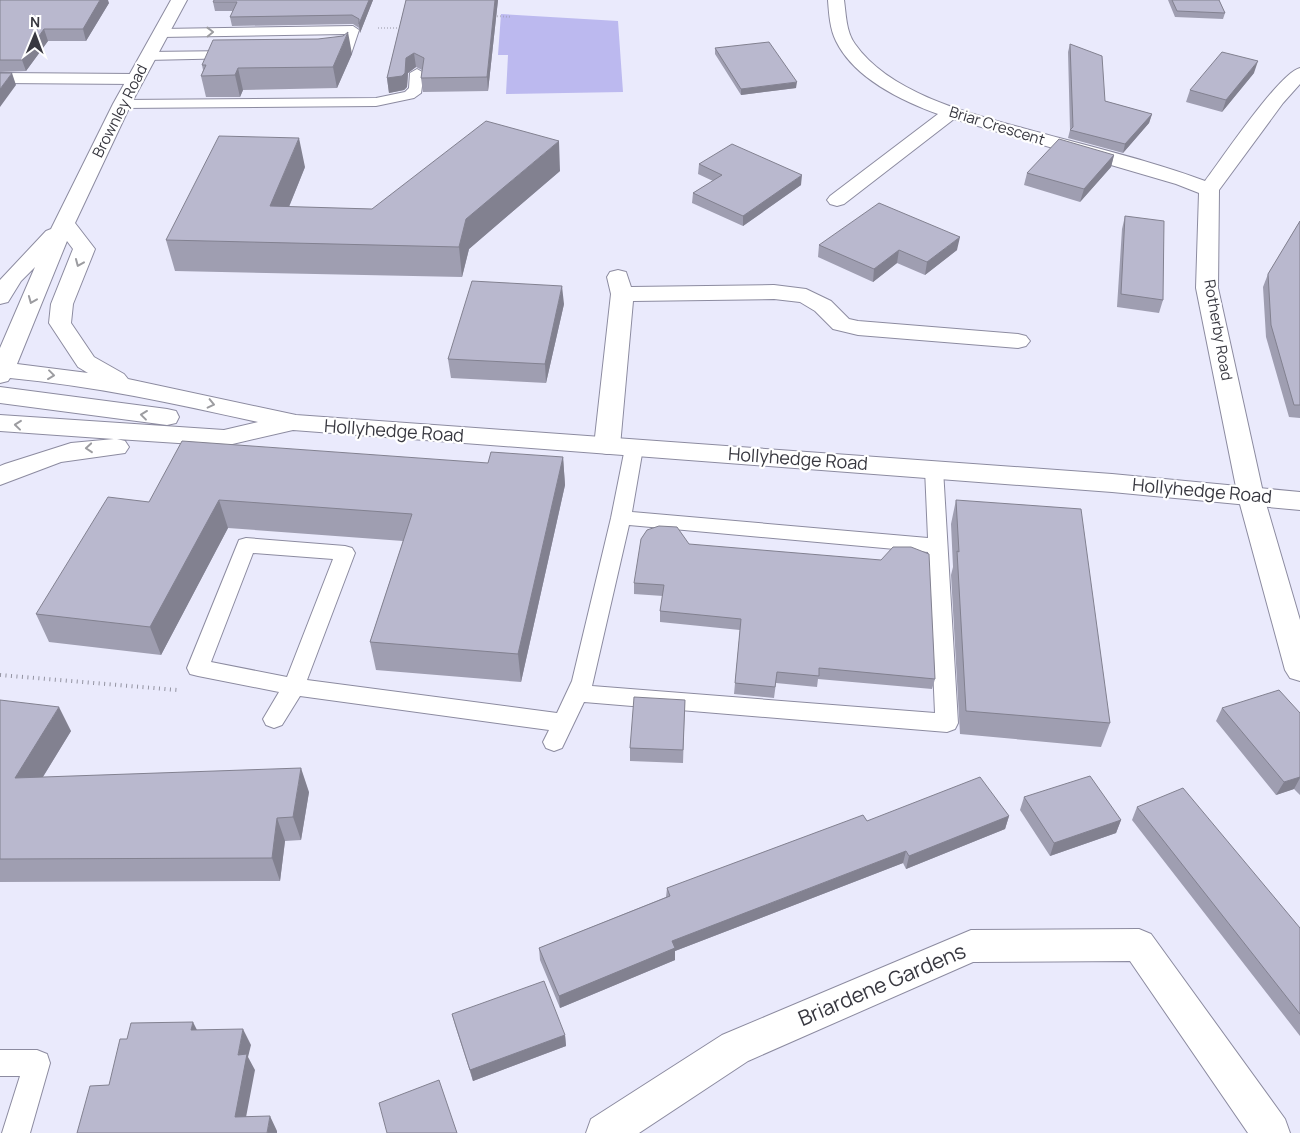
<svg xmlns="http://www.w3.org/2000/svg" width="1300" height="1133" font-family="Manrope,sans-serif">
  <style>
    .green { fill: #bcb9ef }
    .lines { fill: none; stroke-linecap: round; stroke-linejoin: round }
    .service-casing { stroke: #8c8ba0; stroke-width: 2 }
    .minor-casing { stroke: #8c8ba0; stroke-width: 2 }
    .tertiary-casing { stroke: #8c8ba0; stroke-width: 2 }
    .path-far1 { stroke: #9393a1; stroke-width: 2; stroke-dasharray: 0.5 2.5; stroke-linecap: butt }
    .path { stroke: #9393a1; stroke-width: 4; stroke-dasharray: 1 4.5; stroke-linecap: butt }
    .service { fill: #fff; fill-rule: evenodd }
    .minor { fill: #fff; fill-rule: evenodd }
    .tertiary { fill: #fff; fill-rule: evenodd }
    .wall { fill: #9f9eb1 }
    .shaded-wall { fill: #828190 }
    .building { fill: #b9b8ce; stroke: #828190 }
    .oneway { stroke: #9c9ca0 }
    .labels { text-anchor: middle; stroke-width: 4.5; stroke-linejoin: round; paint-order: stroke }
    .far-street-label { font-size: 15px; fill: #383840; stroke: #fff }
    .street-label { font-size: 18px; fill: #383840; stroke: #fff }
    .near-street-label { font-size: 21px; fill: #383840; stroke: #fff }
  </style>
  <rect width="100%" height="100%" fill="#eaeafc"/>
  <!-- green -->
  <path class="green" d="M501 14 618 21 623 92 506 94 508 55H498Z"/>
  <g class="lines">
    <defs>
      <path id="service" d="M353 26 359 30 351 54 330 57 324 53 325 50 341 48 345 34 161 37 155 33 161 29Z
        M233 51 239 55 238 58 147 60 141 56 147 52Z
        M417 69 424 73 421 93 414 98 376 106 122 108 115 104 122 100 376 98 405 92 409 88 410 73Z
        M634 442 640 444 643 448 632 512 928 538 925 469 927 465 934 463 941 465 943 469 958 723 955 729 947 732 584 702 562 748 554 751 546 748 543 742 549 730 300 696 282 725 274 728 266 725 263 719 279 692 198 676 190 674 187 668 239 540 246 538 345 546 352 548 355 553 307 680 557 713 572 681 611 518 625 448 628 444ZM629 525 928 552 935 713 592 686ZM253 553 333 559 287 677 211 662Z
        M0 1050H37L47 1054 50 1063 30 1133H2L20 1076H0Z"/>
      <path id="minor" d="M828 0H844C846 14 846 32 855 44 892 97 982 117 1041 133 1095 148 1152 161 1205 181 1221 160 1279 73 1300 68V84L1283 103 1219 190 1218 288 1264 497 1300 620V681L1290 678 1285 670 1238 497 1196 288 1199 193 1176 184 954 119 844 204 837 206 830 204 827 200 830 196 938 114C902 101 854 78 836 41 830 29 829 14 828 0Z
        M0 73 135 74 141 75 144 79 141 83 135 84 0 83Z
        M618 270 626 272 631 287 774 285 806 289 831 301 849 319 858 321 1018 334 1026 336 1030 341 1026 346 1018 348 858 335 833 329 815 311 800 302 774 299 633 301 620 446 616 452 607 454 598 452 594 446 611 294 607 277 610 272Z
        M1139 929 1151 934 1285 1119 1290 1133H1248L1130 961 973 962 748 1061 639 1133H586L591 1119 722 1035 971 930Z"/>
      <path id="tertiary" d="M171 0H187L131 104 75 223 95 249 73 304 71 323 94 357 124 374 128 379 296 415 1112 474 1300 492V510L1112 492 293 430 224 446 117 439 125 441 129 447 125 453 61 462 0 485V466L5 464 71 443 114 439 0 431V415L224 430 258 422C176 404 95 386 10 378L8 381 0 383V348L35 267 21 281 8 302 0 304V280L46 231 51 229 113 104ZM67 241 73 249 51 304 49 323 78 367 88 373 17 364Z
        M0 387 167 409 176 411 179 417 176 423 167 425 0 403Z"/>
    </defs>
    <!-- service casing -->
    <use href="#service" class="service-casing"/>
    <!-- minor casing -->
    <use href="#minor" class="minor-casing"/>
    <!-- tertiary casing -->
    <use href="#tertiary" class="tertiary-casing"/>
    <!-- path-far1 -->
    <path class="path-far1" d="M494 16 512 17
      M378 28H402"/>
    <!-- path -->
    <path class="path" d="M0 675 177 690"/>
    <!-- service -->
    <use href="#service" class="service"/>
    <!-- minor -->
    <use href="#minor" class="minor"/>
    <!-- tertiary -->
    <use href="#tertiary" class="tertiary"/>
  </g>
  <!-- wall -->
  <path class="wall" d="M0 0 109 3 86 41H48L26 71 0 72Z
    M373 0 360 33 359 28 353 24 232 26 230 17 233 11H215L213 2Z
    M406 0H498L488 91 423 92 421 78 422 70 416 67 408 73 407 87 404 90 389 93 387 78Z
    M1168 0H1219L1225 13 1223 19 1175 17Z
    M1070 44 1105 101 1152 114 1149 123 1123 153 1068 138 1070 130 1068 52Z
    M715 48 796 88 741 95 715 54Z
    M352 54 337 88 243 90 240 97H206L201 76 203 70 202 65Z
    M1254 73 1222 112 1186 102 1190 90Z
    M1114 155 1111 167 1080 202 1024 185 1027 173Z
    M699 164 801 185 743 226 692 203 693 193 713 181 698 174Z
    M305 167 289 207 372 209 560 171 469 249 462 277 175 271 166 240Z
    M1125 216 1163 300 1159 313 1117 307 1122 229Z
    M1300 221V418L1289 417 1266 337 1263 287 1268 274Z
    M819 245 957 250 925 275 897 263 873 282 818 257Z
    M564 304 546 383 451 378 448 359Z
    M563 457 565 485 521 682 376 670 370 642 403 541 228 528 161 655 49 642 36 614 149 502 488 463Z
    M956 500 1110 723 1101 747 960 734 951 575 953 567 951 524Z
    M689 544 935 679 932 689 818 679 817 687 776 683 774 698 734 694 740 630 660 622V611L663 596 634 594V583Z
    M0 700 71 731 43 777 309 792 301 840 285 841 280 881 0 882Z
    M685 700 683 763 630 761V748Z
    M1222 708 1300 713V795L1294 789 1276 795 1216 721Z
    M1024 797 1121 820 1116 833 1050 856 1020 810Z
    M1137 807 1300 928V1036L1132 820Z
    M1009 816 1005 829 906 869 903 863 675 951V960L560 1008 540 960 539 948 666 897 667 888 867 821Z
    M452 1014 565 1035 566 1046 473 1081 455 1025Z"/>
  <!-- shaded-wall -->
  <path class="shaded-wall" d="M100 0H108L109 3 86 41 83 29Z
    M369 0H373L360 33 359 24Z
    M495 0H498L488 91 487 77Z
    M44 29 48 41 26 71 22 60Z
    M348 32 352 54 337 88 333 67Z
    M414 53 416 67 408 73 407 87 404 90 389 93 387 78 406 58Z
    M1258 61 1254 73 1222 112 1226 100Z
    M238 68 243 90 240 97 235 75Z
    M12 73 16 85 0 107V89Z
    M797 82 796 88 741 95V89Z
    M1152 114 1149 123 1123 153 1125 144Z
    M299 138 305 167 277 236 270 206Z
    M559 141 560 171 469 249 462 277 459 247 466 219Z
    M1114 155 1111 167 1080 202 1084 189Z
    M802 175 801 185 743 226V216Z
    M960 237 957 250 925 275 927 262Z
    M899 250 897 263 873 282 874 269Z
    M562 286 564 304 546 383 545 364Z
    M563 457 565 485 521 682 518 654Z
    M219 500 228 528 161 655 150 627Z
    M59 707 71 731 28 801 15 778Z
    M301 768 309 792 301 840 293 817Z
    M1300 777V778L1294 789 1276 795 1284 782Z
    M1009 816 1005 829 906 869 909 856Z
    M277 818 285 841 280 881 272 858Z
    M1121 820 1116 833 1050 856 1054 843Z
    M906 851 903 863 675 951V960L560 1008 559 996 672 941Z
    M193 1022 201 1038 191 1030Z
    M243 1029 251 1045 248 1057 255 1070 243 1133 235 1117 238 1055Z
    M565 1035 566 1046 473 1081 470 1070Z
    M270 1116 277 1131V1133H267Z"/>
  <!-- building -->
  <path class="building" d="M0 0H100L83 29H44L22 60H0Z
    M214 0H369L359 24V19L352 15 230 17 237 2H213Z
    M406 0H495L487 77 421 78 424 58 414 53 406 58 405 73 402 76 387 78Z
    M1172 0H1219L1225 13 1177 11Z
    M348 32 333 67 238 68 235 75 201 76 206 65H202L213 40 318 39 343 36Z
    M769 42 797 82 741 89 715 48Z
    M1070 44 1102 56 1105 101 1152 114 1125 144 1070 130 1073 127Z
    M1222 52 1258 61 1226 100 1190 90Z
    M0 73H12L0 89Z
    M486 121 559 141 466 219 459 247 166 240 219 136 299 138 270 206 372 209Z
    M1059 139 1114 155 1084 189 1027 173Z
    M732 144 802 175 743 216 693 193 722 175 699 164Z
    M879 203 960 237 927 262 899 250 874 269 819 245Z
    M1125 216 1164 221 1163 300 1121 294Z
    M1300 221V405H1294L1271 325 1268 274Z
    M472 281 562 286 545 364 448 359Z
    M182 441 488 463 491 452 563 457 518 654 370 642 412 514 219 500 150 627 36 614 108 497 149 502Z
    M956 500 1081 509 1110 723 966 711 957 551 959 552Z
    M659 526 677 527 689 544 881 560 893 547H911L929 554 935 679 819 668V676L777 672 775 687 735 683 741 619 660 611 664 585 634 583 641 539 647 530Z
    M1279 690 1300 713V777L1284 782 1222 708Z
    M634 697 685 700 683 750 630 748Z
    M0 700 59 707 15 778 301 768 293 817 277 818 272 858 0 859Z
    M1090 776 1121 820 1054 843 1024 797Z
    M980 777 1009 816 909 856 906 851 672 941 675 948 559 996 539 948 670 896 667 888 863 815 867 821Z
    M1183 788 1300 928V1014L1137 807Z
    M544 981 565 1035 470 1070 452 1014Z
    M193 1022 191 1030 243 1029 238 1055 247 1054 235 1117 270 1116 267 1133H77L90 1086 109 1085 120 1039H127L131 1023Z
    M439 1080 457 1133H387L379 1103Z"/>
  <!-- one-way arrows -->
  <defs><path id="oneway-chevron" d="M-2-3.5L2.5 0L-2 3.5" fill="none" stroke-width="1.6" stroke-linecap="round" stroke-linejoin="round" transform="scale(1.25)"/></defs>
  <g class="oneway">
    <use href="#oneway-chevron" transform="translate(210 32) rotate(-1)"/>
    <use href="#oneway-chevron" transform="translate(79 263) rotate(113)"/>
    <use href="#oneway-chevron" transform="translate(32 300) rotate(112)"/>
    <use href="#oneway-chevron" transform="translate(51 375) rotate(7)"/>
    <use href="#oneway-chevron" transform="translate(211 404) rotate(13)"/>
    <use href="#oneway-chevron" transform="translate(144 415) rotate(-173)"/>
    <use href="#oneway-chevron" transform="translate(18 425) rotate(-174)"/>
    <use href="#oneway-chevron" transform="translate(89 448) rotate(175)"/>
  </g>
  <g class="labels">
    <!-- far-street labels -->
    <g class="far-street-label">
      <text transform="translate(120 111) rotate(-63)" y="5">Brownley Road</text>
      <text transform="translate(997 126) rotate(17)" y="5">Briar Crescent</text>
      <text transform="translate(1218 330) rotate(80)" y="5">Rotherby Road</text>
    </g>
    <!-- street labels -->
    <g class="street-label">
      <text transform="translate(394 431) rotate(4)" y="6">Hollyhedge Road</text>
      <text transform="translate(798 459) rotate(4)" y="6">Hollyhedge Road</text>
      <text transform="translate(1202 491) rotate(5)" y="6">Hollyhedge Road</text>
    </g>
    <!-- near-street labels -->
    <g class="near-street-label">
      <text transform="translate(882 985) rotate(-23)" y="7">Briardene Gardens</text>
    </g>
  </g>
  <!-- north arrow -->
  <g transform="translate(35 35) rotate(1)" stroke="#ffffff" stroke-width="4" paint-order="stroke">
  <path d="M0-4L9 19L0 12L-9 19Z" fill="#383840"/>
  <text y="-8" font-size="14" font-weight="bold" text-anchor="middle" fill="#383840">N</text>
  </g>
</svg>
